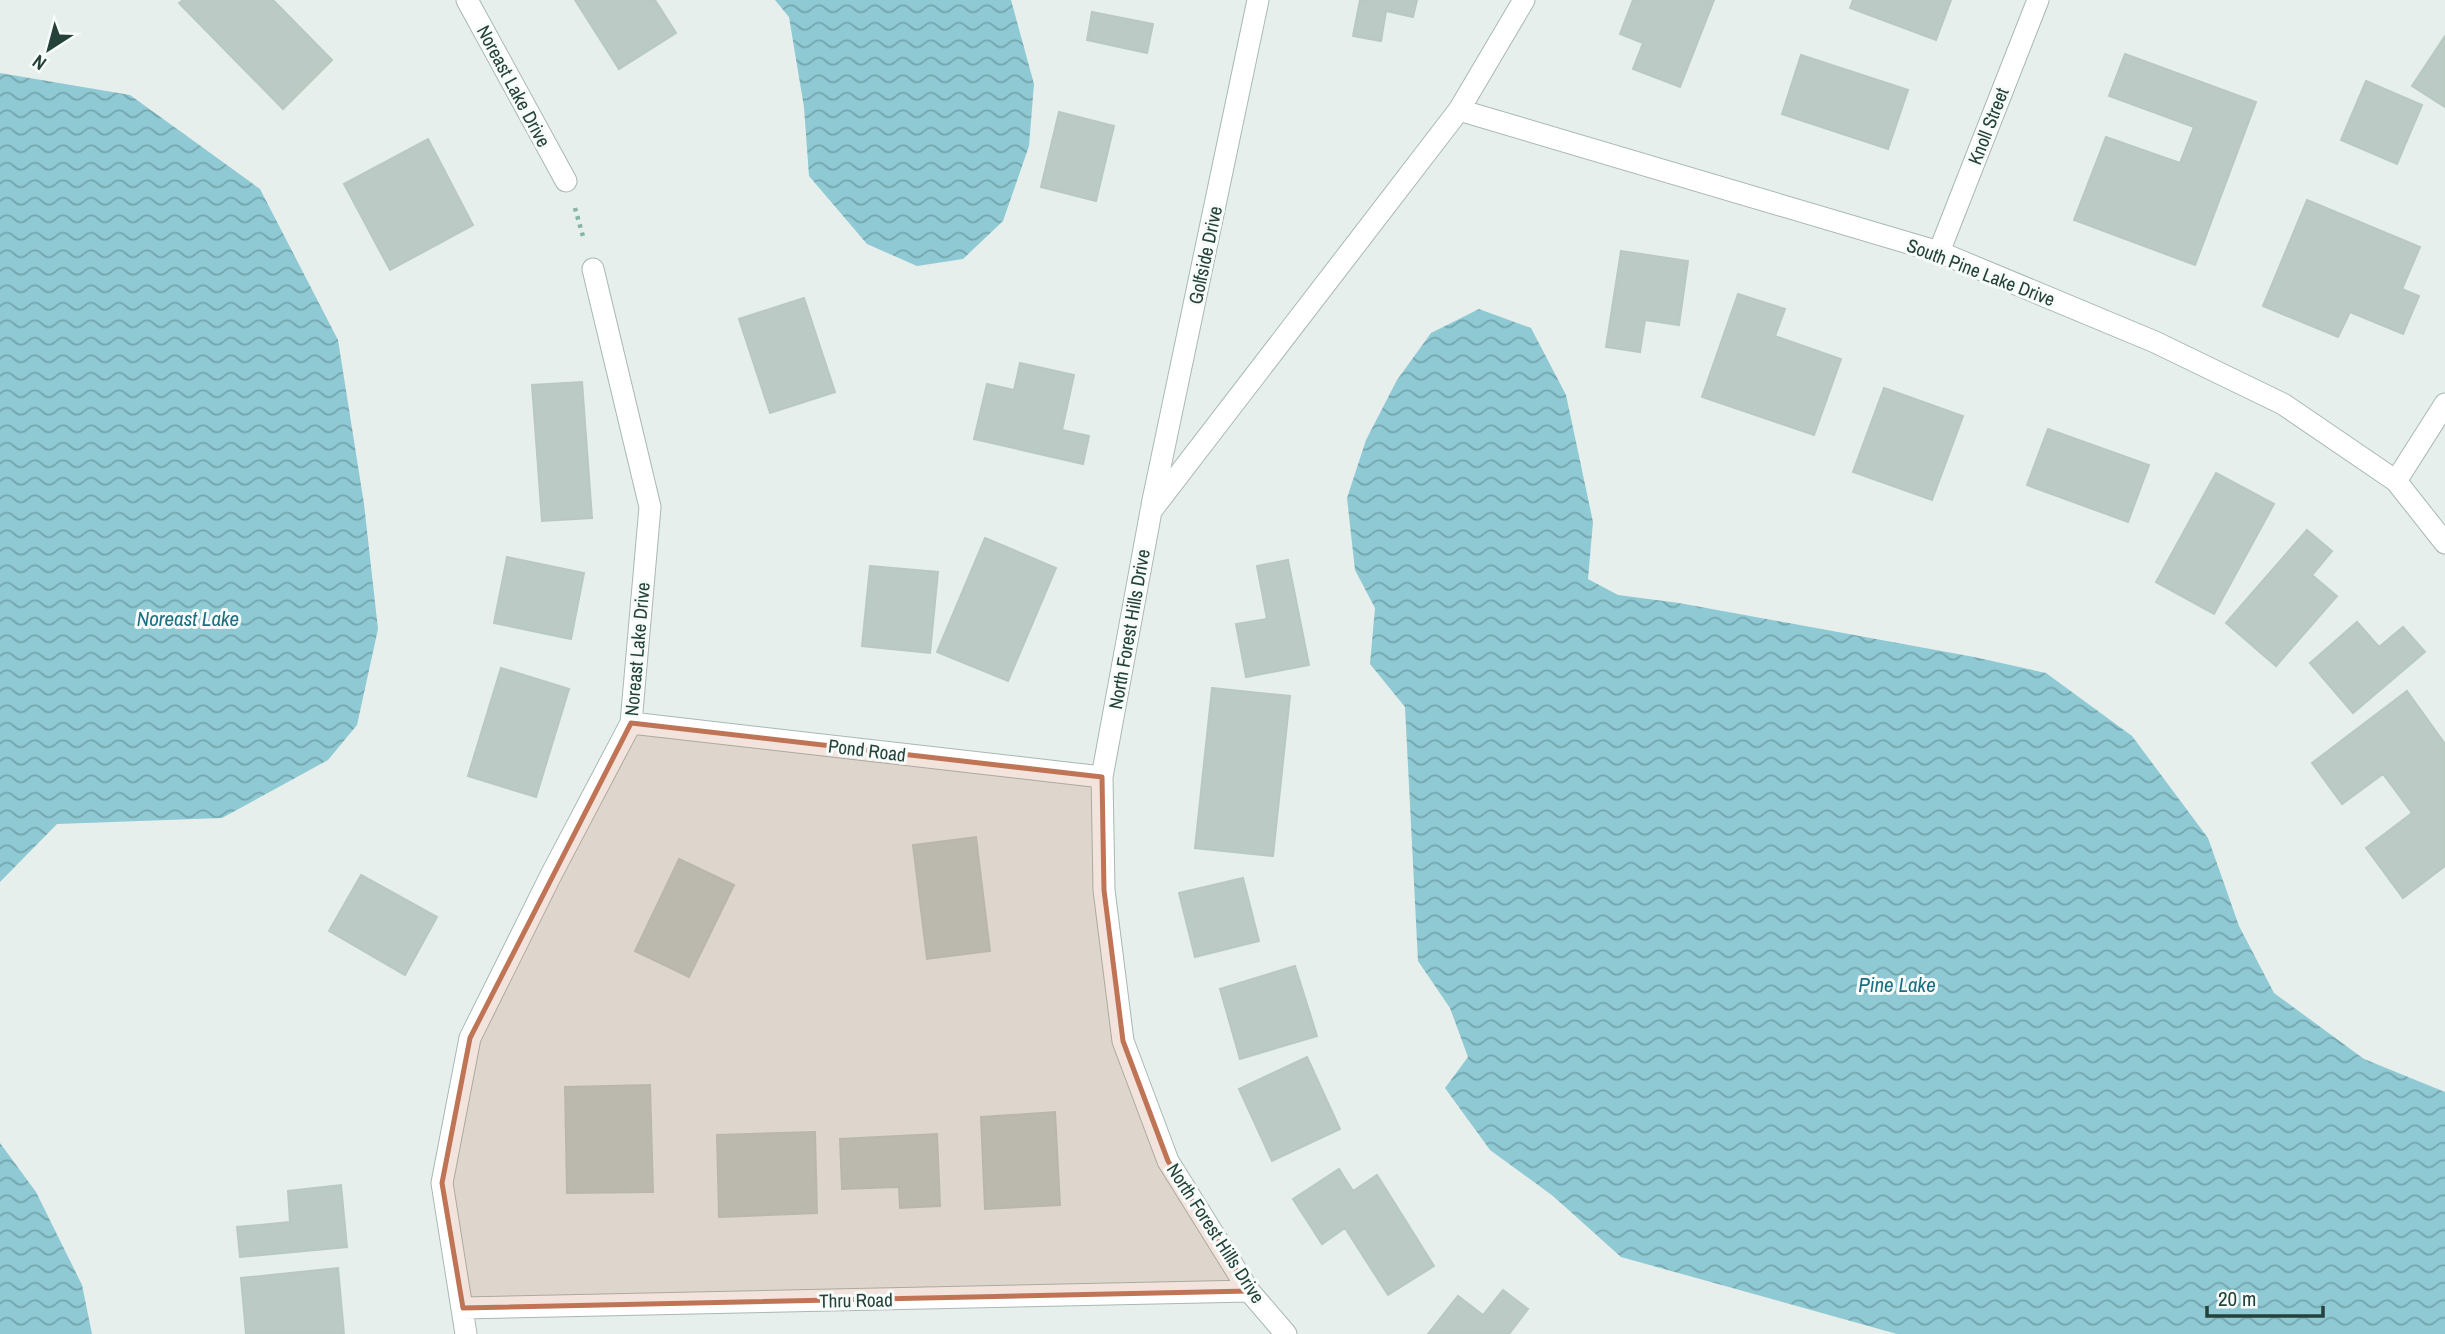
<svg xmlns="http://www.w3.org/2000/svg" width="2445" height="1334" font-family="'Archivo Narrow',sans-serif">
  <style>
    .water { fill: url(#water-waves) }
    .building { fill: #bbcac4; stroke: #b8c9c2; stroke-width: 2 }
    .lines { fill: none; stroke-linecap: round; stroke-linejoin: round }
    .minor-casing { stroke: #a8b8b2; stroke-width: 23 }
    .path { stroke: #86b3a5; stroke-width: 4.5; stroke-dasharray: 3.5 5; stroke-linecap: butt }
    .minor { stroke: #fff; stroke-width: 21 }
    .marked { fill: #c07456; fill-opacity: 0.2; stroke: #c07456; stroke-width: 5; stroke-linejoin: round }
    .labels { text-anchor: middle; stroke-width: 6; stroke-linejoin: round; paint-order: stroke }
    .street-label { font-size: 19px; fill: #24423a; stroke: #f7fbf9 }
    .water-label { font-size: 21px; font-style: italic; fill: #1c6f80; stroke: #f7fbf9 }
  </style>
  <defs>
    <pattern id="water-waves" width="16" height="10" patternUnits="userSpaceOnUse" patternTransform="scale(1.75)"><rect width="16" height="10" fill="#8ec9d4"/><path d="M0 5q4-4 8 0t8 0" fill="none" stroke="#74a5ad"/></pattern>
  </defs>
  <rect width="100%" height="100%" fill="#e6efeb"/>
  <!-- water -->
  <path class="water" d="M775 0H1011L1034 84 1029 146 1003 221 963 259 917 266 867 244 809 176 804 107 789 17Z
    M0 73 130 95 260 189 338 340 364 504 378 629 357 725 328 760 222 818 57 824 0 882Z
    M1479 309 1531 328 1566 395 1593 522 1588 579 1618 595 1679 603 1974 657 2046 673 2132 736 2208 838 2239 926 2274 993 2364 1059 2445 1092V1334H1897L1621 1257 1553 1196 1490 1150 1445 1088 1468 1057 1450 1008 1418 961 1405 707 1370 664 1375 608 1355 570 1347 498 1366 440 1397 380 1431 333Z
    M0 1143 36 1192 82 1285 92 1334H0Z"/>
  <!-- building -->
  <path class="building" d="M183 0H273L332 60 283 109 179 3Z
    M575 0H655L676 33 619 69Z
    M1360 0H1417L1413 17 1386 11 1381 41 1353 36Z
    M1633 0H1714L1680 87 1633 69 1643 43 1620 34Z
    M1853 0H1951L1936 40 1850 8Z
    M1092 12 1153 24 1147 53 1087 40Z
    M2445 36V107L2412 86Z
    M2125 54 2256 102 2195 265 2074 220 2106 137 2180 163 2194 127 2109 96Z
    M1801 55 1908 90 1888 149 1782 114Z
    M2366 81 2422 105 2397 164 2341 140Z
    M1059 112 1114 126 1096 201 1041 187Z
    M428 139 473 225 390 270 344 184Z
    M2307 200 2420 247 2402 289 2419 296 2403 334 2350 312 2338 337 2263 306Z
    M1621 251 1688 261 1679 325 1645 320 1640 352 1606 347Z
    M1738 294 1785 309 1775 336 1841 359 1814 435 1702 397Z
    M804 298 835 392 770 413 739 319Z
    M1020 363 1074 375 1062 430 1089 436 1083 464 974 439 987 384 1014 390Z
    M582 382 592 518 542 521 532 385Z
    M1884 388 1963 416 1932 500 1853 472Z
    M2048 429 2149 465 2128 522 2027 485Z
    M2216 473 2274 504 2214 614 2156 582Z
    M2307 530 2332 551 2312 575 2337 596 2276 666 2226 623Z
    M985 538 1056 568 1008 681 937 652Z
    M507 557 584 573 571 639 494 623Z
    M1288 560 1309 665 1246 677 1236 624 1267 619 1257 566Z
    M870 566 938 572 930 653 862 646Z
    M2357 622 2379 647 2403 627 2425 652 2353 713 2310 663Z
    M501 668 569 689 536 797 468 776Z
    M1212 688 1290 696 1273 856 1195 848Z
    M2407 691 2445 744V866L2403 898 2366 848 2412 813 2383 774 2342 804 2312 763Z
    M976 837 990 951 927 959 913 845Z
    M679 859 734 885 689 977 635 951Z
    M361 875 437 917 405 975 329 931Z
    M1243 878 1259 941 1195 957 1179 893Z
    M1295 966 1317 1036 1240 1059 1220 989Z
    M1307 1057 1340 1129 1272 1161 1239 1089Z
    M650 1085 653 1192 567 1193 565 1087Z
    M1055 1112 1060 1205 985 1209 981 1117Z
    M815 1132 817 1213 719 1217 717 1135Z
    M937 1134 940 1206 900 1208 899 1187 842 1189 840 1139Z
    M1339 1169 1353 1191 1377 1175 1434 1266 1388 1295 1345 1228 1322 1244 1293 1199Z
    M341 1185 347 1247 240 1257 237 1227 290 1222 288 1191Z
    M338 1268 344 1334H246L241 1278Z
    M1503 1290 1528 1309 1509 1334H1428L1458 1296 1483 1315Z"/>
  <g class="lines">
    <defs>
      <path id="minor" d="M467 0 566 181
        M1459 110 1939 252 2155 342 2283 404 2396 481 2445 543
        M1939 252 2038 0
        M2396 481 2445 404
        M1152 505 1258 0
        M631 723 1102 777
        M463 1308 1249 1291
        M466 1334 442 1183 470 1038 551 875 631 723 650 507 593 269
        M1286 1334 1249 1291 1168 1161 1123 1041 1104 890 1102 777 1151 511 1459 110 1524 0"/>
    </defs>
    <!-- minor casing -->
    <use href="#minor" class="minor-casing"/>
    <!-- path -->
    <path class="path" d="M575 208 584 240"/>
    <!-- minor -->
    <use href="#minor" class="minor"/>
  </g>
  <!-- marked area -->
  <path class="marked" d="M631 723 1102 777 1104 890 1123 1041 1168 1161 1249 1291 463 1308 442 1183 470 1038Z"/>
  <g class="labels">
    <!-- street labels -->
    <g class="street-label">
      <text transform="translate(514 86) rotate(62)" y="7">Noreast Lake Drive</text>
      <text transform="translate(1988 126) rotate(-69)" y="7">Knoll Street</text>
      <text transform="translate(1205 255) rotate(-78)" y="7">Golfside Drive</text>
      <text transform="translate(1981 272) rotate(21)" y="7">South Pine Lake Drive</text>
      <text transform="translate(1129 629) rotate(-80)" y="7">North Forest Hills Drive</text>
      <text transform="translate(637 649) rotate(-85)" y="7">Noreast Lake Drive</text>
      <text transform="translate(867 750) rotate(7)" y="7">Pond Road</text>
      <text transform="translate(1216 1233) rotate(57)" y="7">North Forest Hills Drive</text>
      <text transform="translate(856 1300) rotate(-1)" y="7">Thru Road</text>
    </g>
    <!-- water labels -->
    <g class="water-label">
      <text x="188" y="626">Noreast Lake</text>
      <text x="1897" y="992">Pine Lake</text>
    </g>
  </g>
  <!-- north arrow -->
  <g transform="translate(49 49) rotate(216)" stroke="#f7fbf9" stroke-width="5" paint-order="stroke">
  <path d="M0-5L12 26L0 18L-12 26Z" fill="#24423a"/>
  <text y="-10" font-size="19" font-weight="bold" text-anchor="middle" fill="#24423a">N</text>
  </g>
  <!-- scale -->
  <path d="M2207 1306v10h116v-10" fill="none" stroke="#24423a" stroke-width="3.5"/>
  <text x="2218" y="1306" font-size="21" fill="#24423a" stroke="#f7fbf9" stroke-width="5" paint-order="stroke">20 m</text>
</svg>
